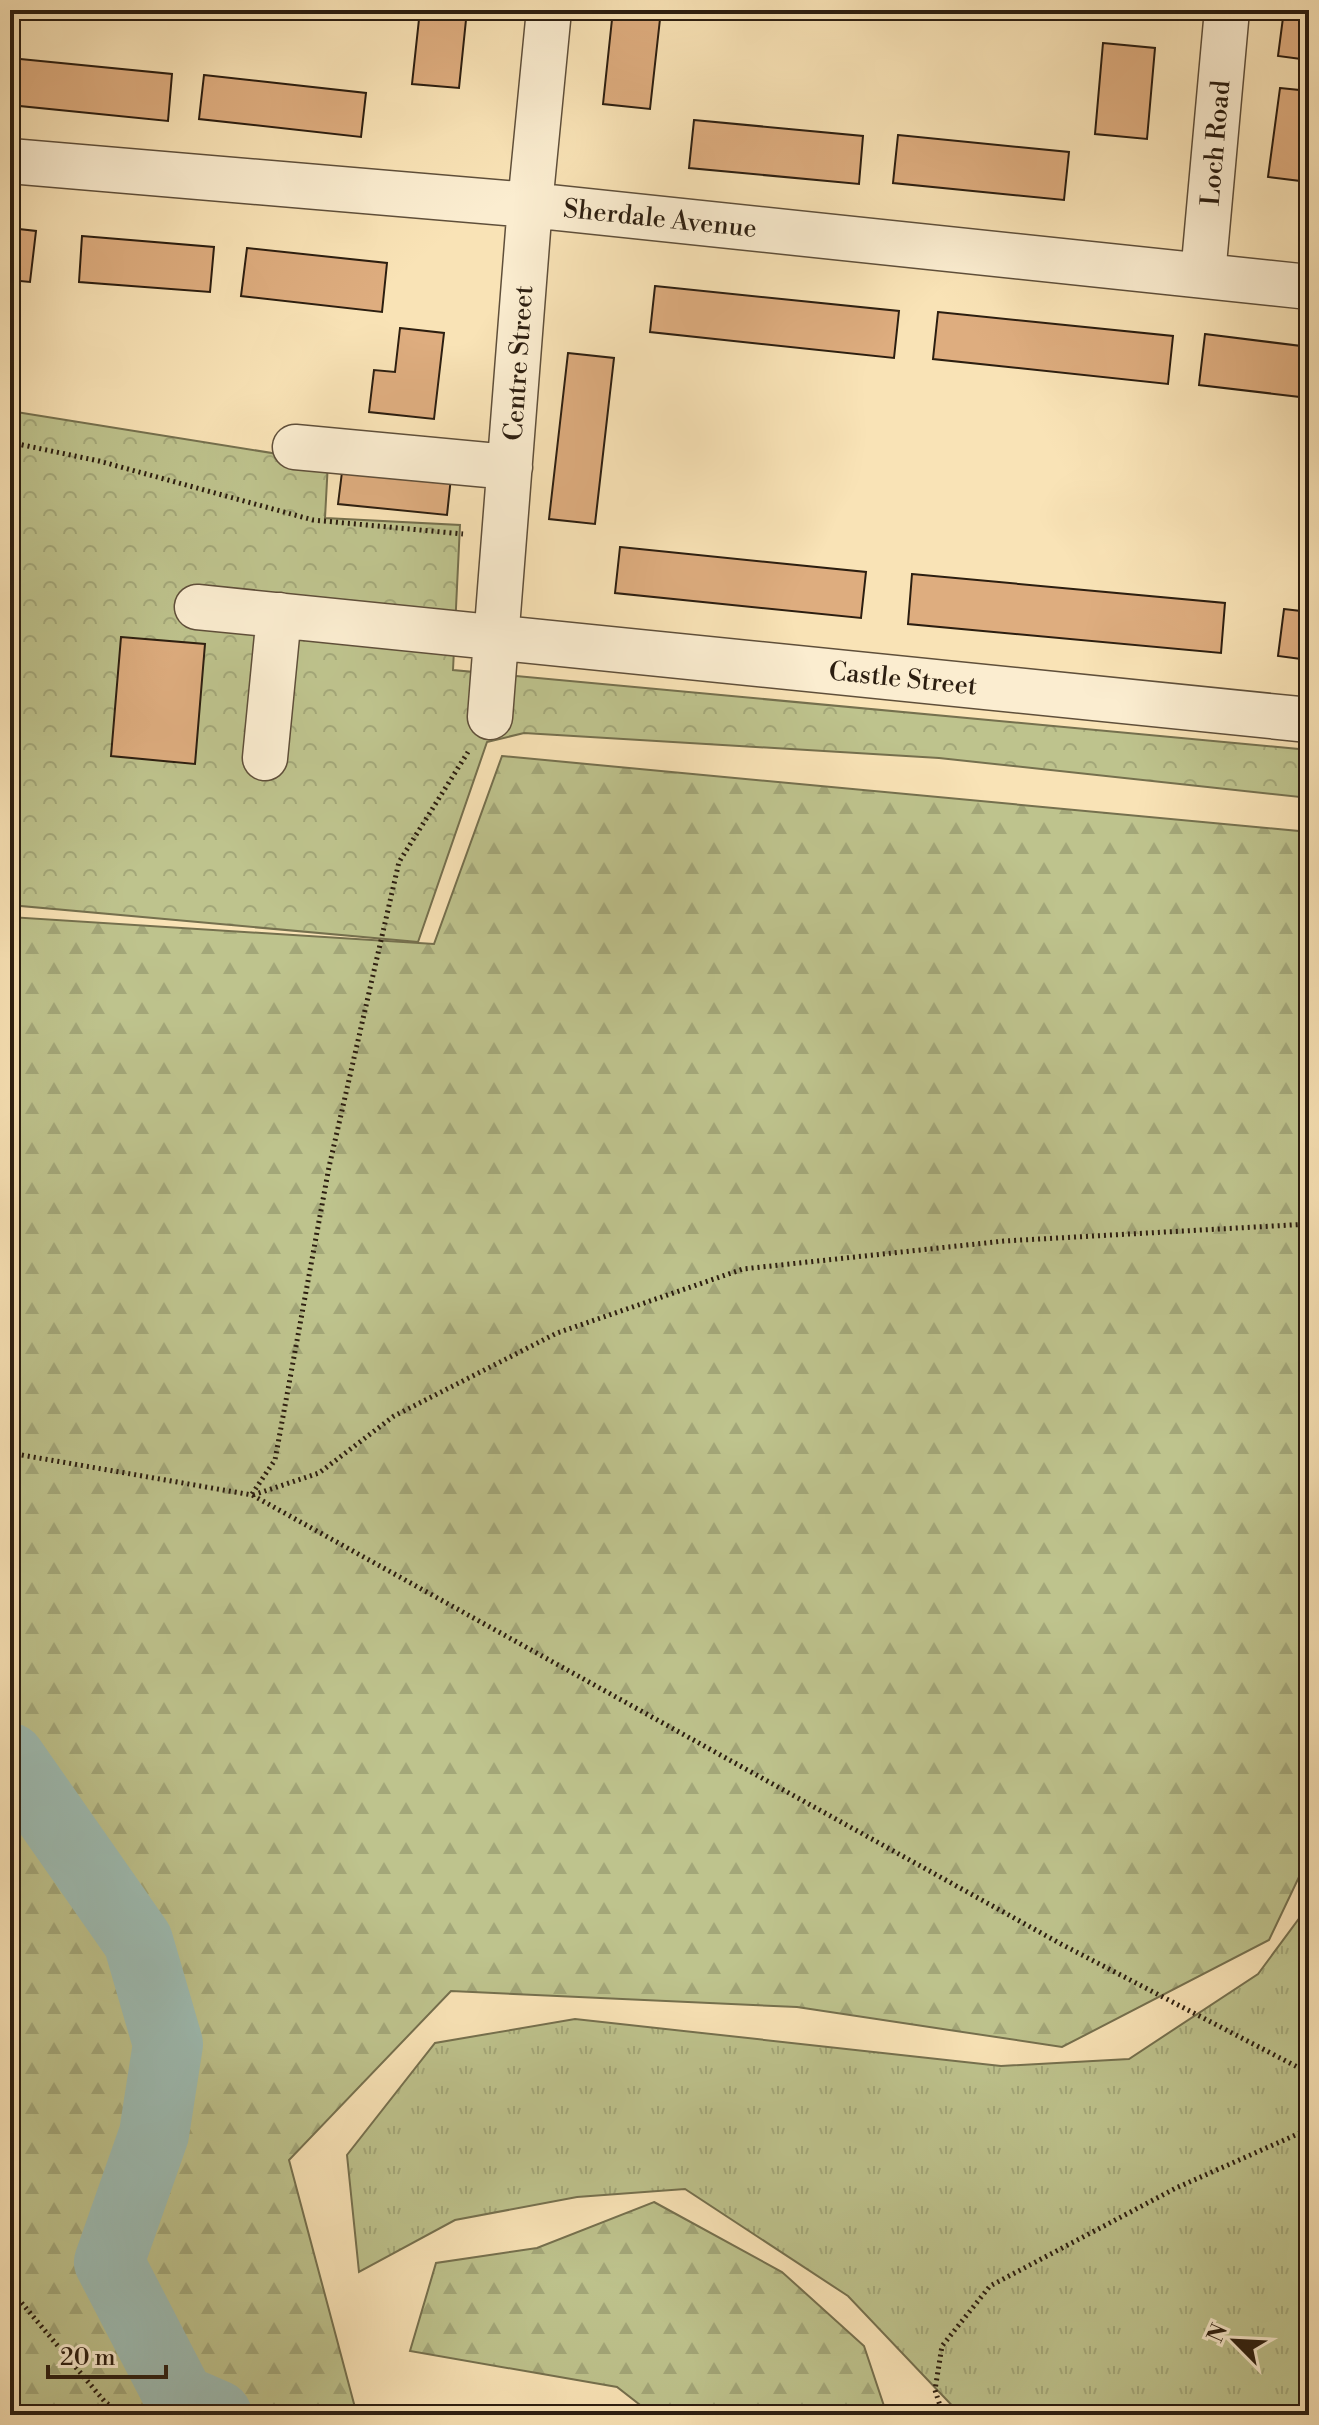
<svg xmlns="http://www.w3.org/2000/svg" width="1319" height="2425" font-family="'Libre Bodoni',serif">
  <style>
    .grass { fill: url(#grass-tufts); stroke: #75704e; stroke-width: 2 }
    .forest { fill: url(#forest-firs); stroke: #75704e; stroke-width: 2 }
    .park { fill: url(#park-crowns); stroke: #75704e; stroke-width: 2 }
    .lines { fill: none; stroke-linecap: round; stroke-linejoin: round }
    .river { stroke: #9ebdb4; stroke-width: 70 }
    .building { fill: #dead7f; stroke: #2c1e10; stroke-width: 2 }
    .minor-casing { stroke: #5f4f3a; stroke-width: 47 }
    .path { stroke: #2c1e10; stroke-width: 5; stroke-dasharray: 2 4; stroke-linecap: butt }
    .minor { stroke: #fbedd0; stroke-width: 44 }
    .labels { text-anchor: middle; stroke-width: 6; stroke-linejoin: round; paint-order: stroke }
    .street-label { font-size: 26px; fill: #2c1e10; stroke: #fbedd0 }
  </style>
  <defs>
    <pattern id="grass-tufts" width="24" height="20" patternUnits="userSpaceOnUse" patternTransform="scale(2)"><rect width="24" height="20" fill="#bec38d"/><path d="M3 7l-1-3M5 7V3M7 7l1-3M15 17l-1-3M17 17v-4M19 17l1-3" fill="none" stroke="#a3a779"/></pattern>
    <pattern id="forest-firs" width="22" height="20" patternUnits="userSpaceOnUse" patternTransform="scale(2)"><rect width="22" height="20" fill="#bec38d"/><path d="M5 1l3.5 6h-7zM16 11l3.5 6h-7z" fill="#a3a779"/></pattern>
    <pattern id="park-crowns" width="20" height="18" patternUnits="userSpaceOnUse" patternTransform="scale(2)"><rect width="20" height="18" fill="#bec38d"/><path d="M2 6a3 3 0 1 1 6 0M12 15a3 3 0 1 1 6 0" fill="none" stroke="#a3a779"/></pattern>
  </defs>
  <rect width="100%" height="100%" fill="#f9e3b6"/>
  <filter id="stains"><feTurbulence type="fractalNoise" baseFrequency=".0025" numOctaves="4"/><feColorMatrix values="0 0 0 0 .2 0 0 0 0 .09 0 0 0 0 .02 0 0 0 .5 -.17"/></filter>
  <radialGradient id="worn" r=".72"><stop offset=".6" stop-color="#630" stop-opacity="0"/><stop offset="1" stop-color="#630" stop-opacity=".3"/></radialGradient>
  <!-- grass -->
  <path class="grass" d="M1309 1905V2415H961L848 2296 685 2189 577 2197 455 2220 359 2272 347 2155 435 2043 575 2019 1001 2066 1129 2059 1258 1974Z"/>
  <!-- forest -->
  <path class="forest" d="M502 756 1309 832V1856L1269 1940 1062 2047 797 2007 451 1991 289 2160 357 2415H10V917L434 944Z
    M654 2202 782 2272 864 2346 887 2415H653L617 2387 410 2351 436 2263 537 2248Z"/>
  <!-- park -->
  <path class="park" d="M10 411 328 462 325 518 460 525 453 670 1309 750V798L939 758 524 733 487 742 418 942 10 905Z"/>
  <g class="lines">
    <!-- river -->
    <path class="river" d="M10 1758 138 1941 168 2044 154 2134 109 2262 180 2399 217 2415"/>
  </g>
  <!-- building -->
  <path class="building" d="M420 10H467L459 88 412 84Z
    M613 10H661L650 109 603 104Z
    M1107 10H1156L1155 20 1107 14Z
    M1284 10H1309V60L1278 56Z
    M1103 43 1155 48 1147 139 1095 134Z
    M10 58 172 74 168 121 10 105Z
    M204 75 366 93 361 137 199 119Z
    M1280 88 1309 91V182L1268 177Z
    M694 120 863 136 859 184 689 168Z
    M898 135 1069 152 1064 200 893 183Z
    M10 228 36 231 30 282 10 280Z
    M82 236 214 247 210 292 79 282Z
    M247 248 387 263 382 312 241 296Z
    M655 286 899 311 894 358 650 332Z
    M938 312 1173 336 1168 384 933 359Z
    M400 328 444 333 434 419 369 412 374 370 395 372Z
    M1205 334 1309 347V398L1199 385Z
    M568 353 614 358 595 524 549 519Z
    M344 456 452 468 447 515 338 504Z
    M620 547 866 572 861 618 615 593Z
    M912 574 1225 603 1221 653 908 624Z
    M1284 609 1309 612V660L1278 656Z
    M121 637 205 644 195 764 111 756Z"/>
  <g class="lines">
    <defs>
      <path id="minor" d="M10 161 530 205 1309 287
        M1203 275 1227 10
        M295 447 510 467
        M197 607 1309 720
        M490 717 530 205 549 10
        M265 758 279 615"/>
    </defs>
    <!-- minor casing -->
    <use href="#minor" class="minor-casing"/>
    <!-- path -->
    <path class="path" d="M10 446 18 444 99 461 313 520 463 534
      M10 1453 252 1495 1061 1944 1309 2073
      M252 1494 275 1460 329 1167 399 862 468 752
      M253 1495 319 1473 394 1416 557 1333 743 1269 1004 1241 1309 1224
      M10 2289 105 2402 123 2415
      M943 2415 935 2390 942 2346 990 2286 1176 2188 1309 2129"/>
    <!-- minor -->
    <use href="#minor" class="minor"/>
  </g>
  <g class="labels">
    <!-- street labels -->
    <g class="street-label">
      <text transform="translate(1215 143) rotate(-85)" y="9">Loch Road</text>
      <text transform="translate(660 218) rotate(6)" y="9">Sherdale Avenue</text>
      <text transform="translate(518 363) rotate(-86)" y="9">Centre Street</text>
      <text transform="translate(903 678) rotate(6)" y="9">Castle Street</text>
    </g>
  </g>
  <!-- margin -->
  <rect width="1319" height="2425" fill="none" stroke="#f9e3b6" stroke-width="40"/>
  <rect x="12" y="12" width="1295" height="2401" fill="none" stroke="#2c1e10" stroke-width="4"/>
  <rect x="20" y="20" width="1279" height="2385" fill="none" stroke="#2c1e10" stroke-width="2"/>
  <!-- north arrow -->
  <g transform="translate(1235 2341) rotate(294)" stroke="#fbedd0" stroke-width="6" paint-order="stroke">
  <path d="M0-6L14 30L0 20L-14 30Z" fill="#2c1e10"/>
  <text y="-12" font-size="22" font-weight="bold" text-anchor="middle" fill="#2c1e10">N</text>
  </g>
  <!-- scale -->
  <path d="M48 2365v12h118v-12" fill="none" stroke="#2c1e10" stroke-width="4"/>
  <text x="60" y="2365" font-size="24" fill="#2c1e10" stroke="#fbedd0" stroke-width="6" paint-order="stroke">20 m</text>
  <rect width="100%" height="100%" filter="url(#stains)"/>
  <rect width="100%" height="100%" fill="url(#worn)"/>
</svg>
